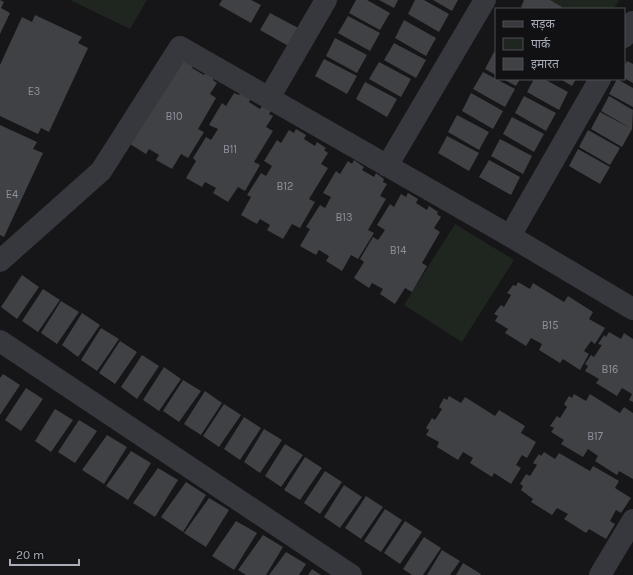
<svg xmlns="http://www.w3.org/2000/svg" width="633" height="575" font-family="Karla,'Noto Sans Devanagari',sans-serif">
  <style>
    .green { fill: #1e261f }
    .building { fill: #404145 }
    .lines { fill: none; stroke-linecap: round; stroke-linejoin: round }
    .minor { stroke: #37383d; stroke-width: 22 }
    .labels { text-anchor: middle; stroke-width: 3.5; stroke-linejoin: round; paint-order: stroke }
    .number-label { font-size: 11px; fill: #8e929b }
  </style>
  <rect width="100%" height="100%" fill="#161618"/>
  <!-- green -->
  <path class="green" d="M70 0H147L130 29Z
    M546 0H619L614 9H561Z
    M455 224 514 260 462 342 404 305Z"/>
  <!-- building -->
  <path class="building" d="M0 0 4 2 1 8 10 13 0 34Z
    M222 0H251L261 5 251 23 219 5Z
    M356 0H367L390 13 380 30 349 13Z
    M379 0H398L394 8Z
    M415 0H424L449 14 439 32 408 14Z
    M433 0H458L452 11Z
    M524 0H550L562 7 560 9H525L521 7Z
    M270 13 302 30 292 48 260 30Z
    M35 15 82 37 78 43 88 48 49 132 41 128 38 134 0 116V65L22 17 32 22Z
    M348 16 380 33 370 51 338 33Z
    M404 20 436 38 426 56 395 38Z
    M335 38 367 55 357 73 326 56Z
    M394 43 426 60 416 78 384 60Z
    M494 52 496 53V75L485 69Z
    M184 59 194 65 192 68 204 75 206 72 215 77 213 80 217 83 210 94 216 98 198 129 204 132 188 158 181 154 172 169 156 160 159 155 149 149 146 154 130 144Z
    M324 59 357 76 347 94 315 76Z
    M627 61 633 64V83L624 78V67Z
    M379 62 411 79 401 97 369 79Z
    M483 72 515 89 505 107 473 89Z
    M503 79H520L516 86Z
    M534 79H544L568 92 559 110 527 92Z
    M560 79H576L572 86Z
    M617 79 633 88V107L609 94Z
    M365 82 397 99 387 117 356 99Z
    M234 93 239 95 241 93 251 98 249 102 260 109 262 106 271 111 269 114 273 116 266 127 273 131 254 162 260 165 245 191 238 187 228 202 213 193 216 188 205 182 202 187 186 178 196 161 193 158 206 137 211 140 218 129 209 125 222 103 226 106Z
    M471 93 503 111 493 129 462 111Z
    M524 96 556 113 546 131 515 113Z
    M609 96 633 110 632 129 601 111Z
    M600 112 632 129 622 147 591 129Z
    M457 115 489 132 479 150 448 132Z
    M512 117 544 134 534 152 503 134Z
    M0 125 37 142 33 149 43 153 4 237 0 235Z
    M296 129 306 135 304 139 315 146 317 142 326 148 324 150 328 153 321 164 328 168 309 199 315 202 300 228 292 224 283 239 267 230 270 225 260 219 257 224 241 215 251 197 247 195 261 173 266 176 272 166 264 161 277 140 281 143 289 130 294 133Z
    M588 130 620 148 610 165 579 147Z
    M447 136 479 153 469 171 438 153Z
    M500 139 532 156 523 174 491 156Z
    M578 149 610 167 600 184 569 166Z
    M354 160 364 167 362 170 374 177 376 173 384 179 383 182 387 184 380 196 386 199 368 230 374 233 358 259 351 255 342 271 326 261 329 256 319 250 316 255 300 246 310 229 306 227 320 205 325 208 331 197 323 193 336 171 340 174 348 161 352 164Z
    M489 160 520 177 511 195 479 177Z
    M408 193 418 199 416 203 427 210 429 206 438 212 437 214 441 217 434 228 440 232 422 263 427 266 412 292 405 288 395 304 380 294 383 289 372 283 369 288 354 278 364 262 360 259 373 237 378 240 385 230 377 225 390 204 394 207 401 194 406 197Z
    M22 275 39 287 17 319 1 307Z
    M518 282 530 289 533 283 564 302 568 296 593 312 589 319 605 328 595 344 591 341 584 351 589 354 580 370 563 359 560 363 539 350 542 344 531 338 526 346 505 333 508 329 495 321 498 316 494 314 501 305 504 307 511 295 507 293 513 285 516 286Z
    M43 289 60 300 38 332 22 321Z
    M61 301 79 312 57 344 41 333Z
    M82 313 100 325 78 357 62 345Z
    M101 328 119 339 97 371 81 360Z
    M609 332 621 339 624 333 633 339V402L629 400 632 394 622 388 617 396 596 383 599 379 585 371 588 366 585 364 591 355 594 357 602 345 598 344 604 335 606 337Z
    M120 341 137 352 115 384 99 373Z
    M142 355 159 366 137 399 121 387Z
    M164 367 181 379 159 411 143 400Z
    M3 374 20 385 0 415V378Z
    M183 380 201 391 179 422 163 411Z
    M26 388 43 399 21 431 5 420Z
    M205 391 222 403 201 435 184 424Z
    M574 394 586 401 590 394 620 413 624 407 633 413V479L619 471 617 475 595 461 598 456 588 449 583 457 561 444 564 440 551 432 554 428 550 426 557 416 560 418 567 407 564 404 569 396 572 398Z
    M449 396 461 403 465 397 495 416 499 410 525 426 521 433 536 442 527 458 522 455 516 465 521 468 511 484 494 473 492 477 470 463 473 458 463 452 458 460 437 447 439 442 426 435 429 430 426 428 432 418 435 420 442 409 439 407 444 398 447 400Z
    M224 404 241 415 219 447 203 436Z
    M55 409 73 420 51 452 35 441Z
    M244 417 261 428 240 460 224 449Z
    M79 420 97 431 75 463 58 452Z
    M264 429 282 440 260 473 244 462Z
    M107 435 127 447 104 484 82 470Z
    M285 444 303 455 281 487 265 476Z
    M131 451 151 463 128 500 106 486Z
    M544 452 555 459 559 453 590 471 593 466 619 481 615 488 631 498 621 513 616 510 610 521 615 524 606 539 589 529 586 533 564 519 568 514 557 508 552 515 531 502 533 499 521 490 523 486 520 484 526 474 530 476 537 465 533 463 539 454 541 456Z
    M305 457 322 468 300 500 284 490Z
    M158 468 178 480 155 517 133 503Z
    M325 471 342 482 320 514 304 503Z
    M186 482 206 495 183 532 161 517Z
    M344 485 362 497 340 528 324 517Z
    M366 496 383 507 361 539 345 528Z
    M209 498 229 510 206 547 184 533Z
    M385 509 402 520 381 552 364 541Z
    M236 521 257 533 234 570 212 556Z
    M405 521 422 532 400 564 384 553Z
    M263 535 283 547 266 575H246L238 570Z
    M424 537 441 548 423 575H412L403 569Z
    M442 550 460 561 450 575H427Z
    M286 552 306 564 299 575H269Z
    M463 563 481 574 480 575H456Z
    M312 569 321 575H308Z"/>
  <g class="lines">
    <!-- minor -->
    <path class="minor" d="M624 37 633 22
      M269 98 326 0
      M387 166 485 0
      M510 236 600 79
      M0 261 101 171 180 47 510 236 633 309
      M0 341 351 575
      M600 575 633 520"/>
  </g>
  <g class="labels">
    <!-- number labels -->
    <g class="number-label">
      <text x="34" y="95">E3</text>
      <text x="174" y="120">B10</text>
      <text x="230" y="153">B11</text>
      <text x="285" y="190">B12</text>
      <text x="12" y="198">E4</text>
      <text x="344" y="221">B13</text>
      <text x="398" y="254">B14</text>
      <text x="550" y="329">B15</text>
      <text x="610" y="373">B16</text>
      <text x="595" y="440">B17</text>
    </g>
  </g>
  <!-- legend -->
  <rect x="495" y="8" width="130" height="72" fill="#111113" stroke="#4d4f55"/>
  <rect x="503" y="21" width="20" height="6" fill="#37383d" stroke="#4d4f55"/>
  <text x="531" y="28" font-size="12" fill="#a8adb8">सड़क</text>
  <rect x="503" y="38" width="20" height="12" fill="#1e261f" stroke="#4d4f55"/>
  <text x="531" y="48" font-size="12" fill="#a8adb8">पार्क</text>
  <rect x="503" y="58" width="20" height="12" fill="#404145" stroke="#4d4f55"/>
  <text x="531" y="68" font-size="12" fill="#a8adb8">इमारत</text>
  <!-- scale -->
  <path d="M10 559v6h69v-6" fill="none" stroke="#a8adb8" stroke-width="2"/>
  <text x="16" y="559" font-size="12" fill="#a8adb8" stroke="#111113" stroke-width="3" paint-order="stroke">20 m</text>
</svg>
